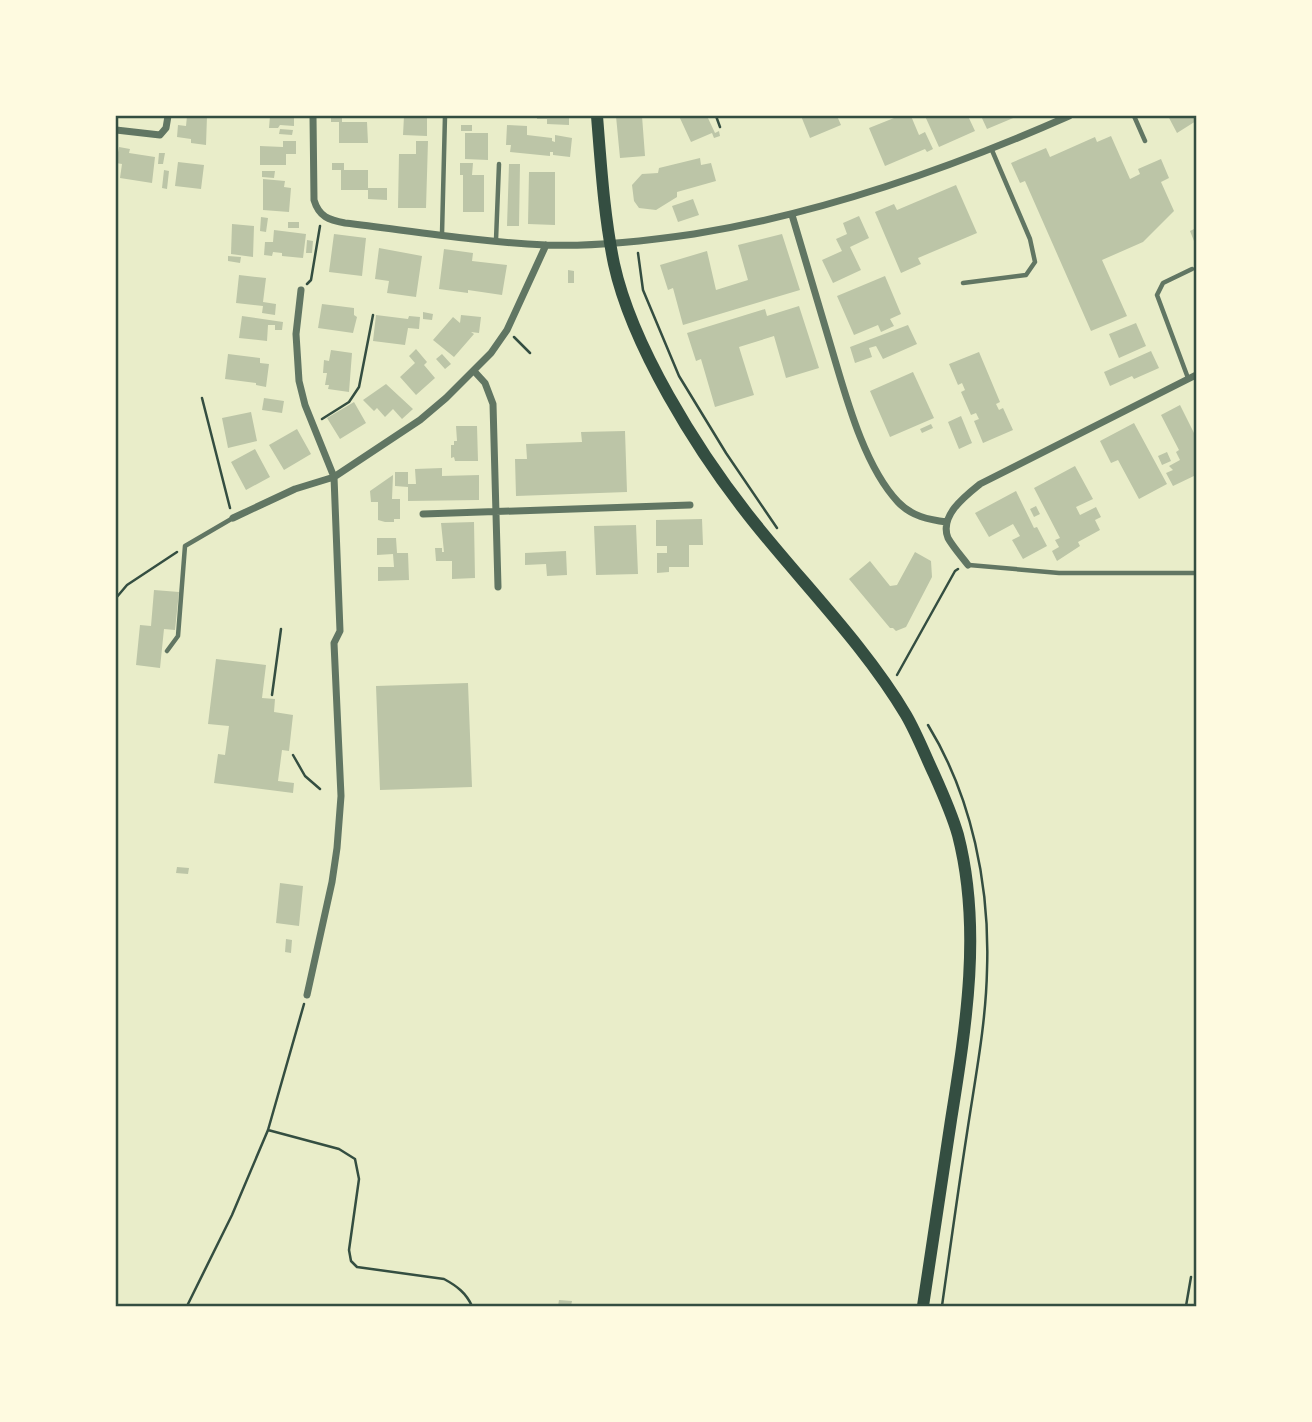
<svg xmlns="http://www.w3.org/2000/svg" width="1312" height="1422" font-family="'Noto Sans',sans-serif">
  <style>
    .building { fill: #bcc5a7 }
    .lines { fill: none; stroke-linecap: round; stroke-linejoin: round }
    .path { stroke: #344e41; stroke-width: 2.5 }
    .service { stroke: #617663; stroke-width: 4.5 }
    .minor { stroke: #617663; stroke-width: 7 }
    .secondary { stroke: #344e41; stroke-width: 12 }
    .neatline { fill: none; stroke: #344e41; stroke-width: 2.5 }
  </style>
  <rect width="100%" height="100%" fill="#e9edc9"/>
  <!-- building -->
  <path class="building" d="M187 116H207L206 145 191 143V139L177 137 178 125 186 126Z
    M270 116H294V126L280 125 278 128H269Z
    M331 116H342V122H367L368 143H339V122H331Z
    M404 116 427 117V136L403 135Z
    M537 116H569V125L547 124V119H537Z
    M616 116H642L645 156 620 158Z
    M679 116H707L715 133 719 131 720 136 714 138 712 133 691 142Z
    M801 116H837L841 125 810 138Z
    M899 116H911L919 135 925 132 933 149 927 152 925 149 885 166 869 128Z
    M925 116H968L975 131 939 147Z
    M981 116H1018L987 129Z
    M1168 116H1196V121L1177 133Z
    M461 125H472V131H461Z
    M507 125 527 126V135L552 138V141L555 142V135L572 138 570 157 553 155V152H550V156L510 152 511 145H506Z
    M280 129 293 130 292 135 279 134Z
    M465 133H488V160L465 159Z
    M1111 136 1130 179 1140 174 1138 169 1161 159 1169 178 1161 182 1174 211 1143 242 1102 260 1127 316 1091 331 1025 181 1020 183 1011 163 1046 148 1050 157 1095 137 1097 142Z
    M283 141H296V154H286V165H260V146L283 147Z
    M416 141H428L426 208H398L399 154H416Z
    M119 147 130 149 129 153 155 157 152 183 120 178 122 164 116 163Z
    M159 153H165L163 164H158Z
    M700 158 701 165 711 163 716 181 677 192V197L656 210 639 208 634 201 632 185 642 174 658 173 659 168Z
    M178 162 204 165 201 189 175 186Z
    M332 163H344V170H368V190H341V170H332Z
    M460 163H473L472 175H484V212H463V175H460Z
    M509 164H520L519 226H507Z
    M164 170 169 171 167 189 162 188Z
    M262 171H275L274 178 262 177Z
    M529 172H555V225L528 224Z
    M263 179 285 181 284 187 291 188 289 212 263 210Z
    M956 185 977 233 918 258 921 264 901 273 875 212 894 204 897 210Z
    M368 188H387V200L368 199Z
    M693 199 699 215 678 222 672 206Z
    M859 216 869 238 850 247 861 270 833 283 822 260 842 251 836 239 847 234 843 223Z
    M261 217 268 218 266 232 260 231Z
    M288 222H299V228H288Z
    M232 224 254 226 253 257 231 254Z
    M1196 228V246L1190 231Z
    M274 230 306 234 303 258 282 256V253L273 252 272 256 264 255 265 242H273Z
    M334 234 366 238 362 276 329 272Z
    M782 234 800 290 683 325 673 288 668 290 660 265 707 251 716 290 748 280 738 245Z
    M307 240 313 241 312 253H306Z
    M379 248 422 256 416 297 387 293 389 281 375 279Z
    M444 249 473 253 472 261 507 265 502 295 468 290V293L439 289Z
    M228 256 241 257 240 263 228 261Z
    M568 270 574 271V283H568Z
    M239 275 266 278 263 302 276 304 275 315 262 313 263 306 236 303Z
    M885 276 901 314 890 319 894 326 881 332 878 325 854 335 837 296Z
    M322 304 354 308V315L357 317 353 333 318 328Z
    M799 306 819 368 786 378 774 336 739 347 754 395 715 407 701 359 696 361 687 333 765 309 767 316Z
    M423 312 433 314 432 320 423 319Z
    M376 315 408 319 409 316 420 317 419 329 408 328 405 345 373 341Z
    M461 315 481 317 479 333 471 332 474 334 454 357 433 340 453 317 460 323Z
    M242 316 283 322 282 330H275V325H268L267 341 239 338Z
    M1136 323 1146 346 1119 358 1109 334Z
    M908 325 917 344 883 359 876 346 869 348 872 357 855 363 850 347Z
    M416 349 427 362 424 365 435 378 416 395 400 377 415 363 409 356Z
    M331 350 352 353 349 392 328 389 329 385H325L327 373H323L324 360 329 361Z
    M1151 351 1159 368 1134 379 1132 376 1110 386 1104 372Z
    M979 352 1000 402 996 404 999 410 1003 408 1013 430 983 443 974 421 979 419 976 413 971 415 961 392 965 390 962 383 958 385 949 364Z
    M228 354 260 358V363L269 364 266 387 256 385V383L225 379Z
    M442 354 451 364 445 369 436 359Z
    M913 372 934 418 890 437 870 391Z
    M386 384 413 409 402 419 393 409 385 417 377 408 374 411 363 400Z
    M264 398 284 401 282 413 262 410Z
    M354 402 366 423 340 439 327 418Z
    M1180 405 1196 437V475L1173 486 1166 473 1173 470 1169 466 1180 460 1176 452 1179 450 1161 415Z
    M251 412 257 441 228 448 222 418Z
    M961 416 972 443 959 449 948 422Z
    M1134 423 1167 484 1139 499 1118 460 1111 463 1100 441Z
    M931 424 933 428 922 433 920 429Z
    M456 426H477L478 461H455L454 457 451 458V445H454V441H457Z
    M297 429 311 454 284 470 269 445Z
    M625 431 627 492 516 496 515 459H527L526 444 582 442 581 432Z
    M255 449 270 477 246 490 231 462Z
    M1167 452 1171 461 1162 465 1158 456Z
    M1075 466 1093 499 1076 507 1080 515 1096 507 1101 517 1095 520 1100 530 1078 542 1080 546 1057 561 1052 551 1059 547 1055 540 1060 538 1034 488Z
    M442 468V476L479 475V500L408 501V487L395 486V472H408V484H416L415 469Z
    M393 475 392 499H400V519H394V522H385L378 520V502H371L370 491Z
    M1016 491 1034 528 1037 527 1047 546 1023 559 1012 540 1020 536 1013 524 989 537 975 513Z
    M1036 506 1040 514 1034 517 1030 509Z
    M702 519 703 545H689V567H669V572L657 573V553H667V546H656V520Z
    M474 522 475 578 452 579V561H436L435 548H442V552H444L441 523Z
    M636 525 638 574 596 575 594 526Z
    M377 538H396L397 553H408L409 580 378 581V567H394L393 554 377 555Z
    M566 551 567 575 547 576 546 564 525 565V553Z
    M915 552 931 561 932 577 906 627 896 631 893 628H890L849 579 870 561 890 586 897 585Z
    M154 590 179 592 175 630 164 629 160 668 136 665 140 625 151 626Z
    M216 659 266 665 262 698 275 699 274 712 293 715 289 751 282 750 278 781 294 783 293 793 214 783 218 754 225 755 229 726 208 724Z
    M468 683 472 787 380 790 376 686Z
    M177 867 189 868 188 874 176 873Z
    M280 883 303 886 299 926 276 923Z
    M286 939 292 940 291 953 285 952Z
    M559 1300 572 1301 571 1306H558Z"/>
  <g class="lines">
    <!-- path -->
    <path class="path" d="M716 116 720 127
      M638 253 643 290 679 376 726 453 777 528
      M307 284 311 280 320 226
      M514 337 530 353
      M202 398 230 508
      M322 419 349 402 359 387 373 315
      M116 598 127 585 177 552
      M897 675 955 571 958 569
      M272 695 281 629
      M928 725C972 797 990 886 987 970 986 1024 975 1079 967 1133 958 1191 950 1249 942 1306
      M293 755 305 776 320 789
      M268 1130 339 1149 355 1159 359 1179 349 1250 351 1261 357 1267 444 1279C457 1286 466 1293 472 1306
      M187 1306 232 1215 268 1130 304 1004
      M1186 1306 1191 1277"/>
    <!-- service -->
    <path class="service" d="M1134 116 1145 141
      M442 234 445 116
      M496 240 499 164
      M963 283 1026 275 1035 262 1030 239 991 148
      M1188 378 1157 295 1163 283 1192 269
      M969 565 1059 573H1196
      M167 651 178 636 185 546 233 518"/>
    <!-- minor -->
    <path class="minor" d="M313 116 314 200C319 217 329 220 345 223 412 231 479 242 546 245 595 247 646 241 694 234 824 213 949 169 1069 116
      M116 130 160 135 166 128 168 116
      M792 215C805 260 819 305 832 350 846 397 864 466 898 502 911 516 929 520 947 522
      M301 290 296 334 299 381 305 405 334 477 340 631 334 643 341 796 337 848 332 882 307 995
      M474 371 485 383 493 404 498 587
      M423 514 690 505
      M233 518 295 489 334 477 420 420 446 398 491 353 507 330 546 245
      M968 565C962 557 953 547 948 538 939 516 965 496 980 484L1196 375"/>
    <!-- secondary -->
    <path class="secondary" d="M597 116C601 165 604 216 614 264 632 346 697 450 749 516 800 581 864 644 906 715 917 734 925 755 934 774 943 794 952 814 958 835 982 928 966 1026 951 1120 942 1182 932 1244 923 1306"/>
  </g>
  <!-- border -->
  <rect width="1312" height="1422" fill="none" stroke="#fefae0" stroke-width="234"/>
  <rect x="117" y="117" width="1078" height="1188" class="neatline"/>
</svg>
